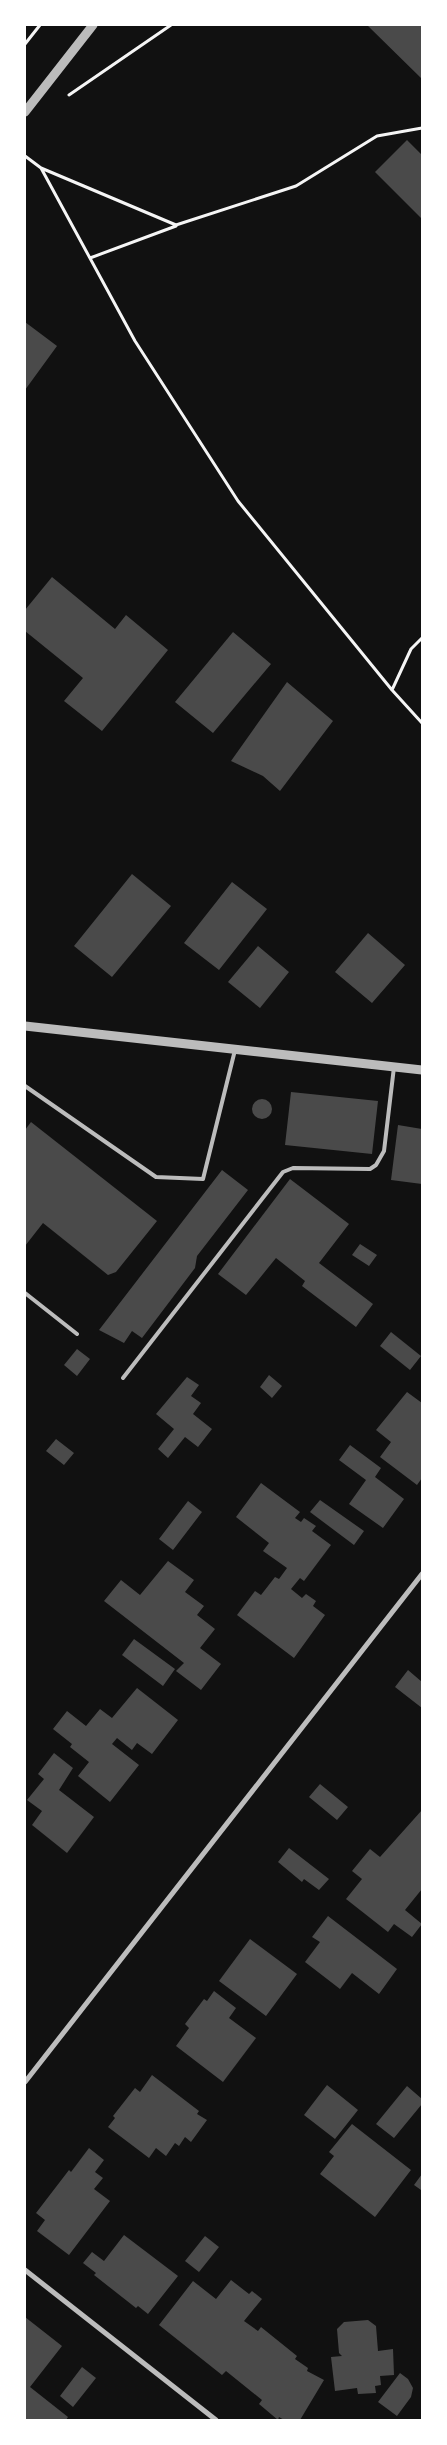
<svg xmlns="http://www.w3.org/2000/svg" width="447" height="2445" font-family="Helvetica,sans-serif">
  <style>
    .building { fill: #4a4a4a }
    .lines { fill: none; stroke-linecap: round; stroke-linejoin: round }
    .path { stroke: #f5f5f5; stroke-width: 3 }
    .service { stroke: #bcbcbc; stroke-width: 4 }
    .minor { stroke: #bcbcbc; stroke-width: 5 }
    .tertiary { stroke: #bcbcbc; stroke-width: 9 }
  </style>
  <rect width="100%" height="100%" fill="#111"/>
  <!-- building -->
  <path class="building" d="M367 25H422V79Z
    M407 140 422 155V219L375 172Z
    M25 322 57 346 25 390Z
    M52 577 115 629 126 615 168 650 102 731 64 701 83 678 25 631V610Z
    M233 632 271 664 213 733 175 702Z
    M287 682 333 721 280 791 263 776 231 761Z
    M132 874 171 906 112 977 74 946Z
    M232 882 267 909 219 970 184 943Z
    M368 933 405 965 372 1003 335 972Z
    M258 946 289 972 260 1008 228 982Z
    M291 1092 378 1101 372 1154 285 1145Z
    M252 1109a10 10 0 1 1 20 0a10 10 0 1 1-20 0Z
    M31 1122 157 1221 116 1272 108 1275 43 1223 25 1246V1130Z
    M398 1125 422 1129V1184L391 1180Z
    M222 1170 248 1190 197 1256 195 1268 142 1338 132 1331 124 1343 99 1330Z
    M290 1179 349 1224 319 1263 373 1304 356 1327 302 1286 305 1281 276 1258 246 1295 218 1274Z
    M360 1244 377 1255 369 1266 352 1255Z
    M391 1332 421 1356 410 1370 380 1346Z
    M77 1349 90 1359 77 1376 64 1365Z
    M269 1375 282 1386 272 1398 260 1387Z
    M187 1377 199 1385 191 1396 201 1403 193 1414 212 1429 198 1447 185 1437 168 1458 158 1449 174 1429 156 1414Z
    M407 1392 422 1403V1478L417 1485 380 1457 391 1442 376 1430Z
    M56 1439 74 1453 64 1465 46 1451Z
    M350 1445 381 1468 375 1477 404 1499 383 1528 349 1504 366 1480 339 1460Z
    M261 1483 300 1512 295 1518 301 1522 304 1518 316 1526 312 1531 331 1545 304 1581 300 1578 291 1589 302 1598 306 1594 316 1601 313 1606 325 1615 294 1658 237 1615 255 1591 261 1595 275 1577 279 1579 287 1568 263 1551 269 1543 236 1517Z
    M320 1500 364 1531 354 1545 310 1512Z
    M188 1501 202 1512 173 1550 159 1539Z
    M168 1561 194 1580 185 1592 204 1606 197 1615 215 1629 200 1648 221 1664 201 1690 176 1671 184 1663 104 1601 121 1580 140 1595Z
    M134 1639 175 1669 163 1686 122 1655Z
    M408 1670 422 1682V1708L395 1687Z
    M137 1688 178 1720 152 1754 137 1743 132 1750 117 1738 112 1744 139 1765 110 1802 78 1776 89 1762 70 1747 72 1744 53 1729 67 1711 86 1726 100 1709 112 1718Z
    M54 1753 73 1768 59 1790 94 1817 67 1853 32 1825 42 1811 27 1800 44 1779 38 1774Z
    M320 1784 348 1807 337 1820 309 1797Z
    M422 1810V1889L405 1910 422 1924 412 1937 394 1924 388 1932 346 1899 362 1879 352 1871 370 1849 380 1857Z
    M289 1848 329 1879 319 1890 304 1879 302 1882 278 1862Z
    M328 1916 397 1969 379 1994 352 1973 340 1989 305 1962 320 1942 312 1937Z
    M250 1939 297 1974 266 2016 219 1981Z
    M214 1991 236 2008 229 2018 256 2038 223 2082 176 2046 189 2028 185 2024 204 1999 207 2001Z
    M152 2075 199 2111 197 2114 207 2120 191 2142 185 2137 179 2146 175 2143 166 2156 156 2148 149 2158 108 2127 115 2118 113 2116 135 2088 140 2092Z
    M327 2085 358 2110 335 2139 304 2115Z
    M407 2086 422 2099V2104L394 2138 376 2124Z
    M352 2124 411 2170 375 2217 320 2174 334 2156 329 2152Z
    M89 2148 104 2160 95 2172 103 2178 94 2189 110 2201 69 2255 37 2231 45 2220 36 2213 69 2170 71 2172Z
    M422 2174V2189L421 2190 414 2185Z
    M124 2235 178 2276 148 2314 138 2306 136 2308 94 2275 96 2273 83 2263 92 2252 104 2261Z
    M205 2236 219 2247 199 2272 185 2261Z
    M231 2280 249 2294 252 2291 262 2299 244 2321 258 2331 261 2327 297 2356 295 2359 308 2368 307 2371 324 2380 300 2420H284L279 2417 278 2420 259 2404 262 2400 226 2371 222 2375 159 2325 193 2281 216 2299Z
    M25 2317 62 2346 30 2387 68 2417 66 2420H25Z
    M368 2320 376 2326 378 2351 393 2349 394 2375 380 2376 381 2385 375 2386 376 2393 358 2394 357 2388 335 2391 331 2357 342 2356 339 2353 337 2329 344 2322Z
    M82 2367 96 2378 73 2407 60 2396Z
    M400 2373 408 2379 413 2388 411 2397 397 2416 378 2402Z"/>
  <g class="lines">
    <!-- path -->
    <path class="path" d="M25 44 40 25
      M69 95 171 25
      M25 156 41 168 135 341 238 501 392 690 422 723
      M41 168 176 225 296 186 377 136 422 128
      M90 258 176 226
      M392 690 411 649 422 638"/>
    <!-- service -->
    <path class="service" d="M25 1086 156 1177 203 1179 235 1050
      M25 1293 77 1334
      M123 1378 283 1172 293 1168 370 1169 376 1165 384 1151 394 1067"/>
    <!-- minor -->
    <path class="minor" d="M25 2082 422 1574
      M25 2270 216 2420"/>
    <!-- tertiary -->
    <path class="tertiary" d="M25 112 93 25
      M25 1026 422 1070"/>
  </g>
  <!-- border -->
  <rect width="447" height="2445" fill="none" stroke="#ffffff" stroke-width="52"/>
</svg>
